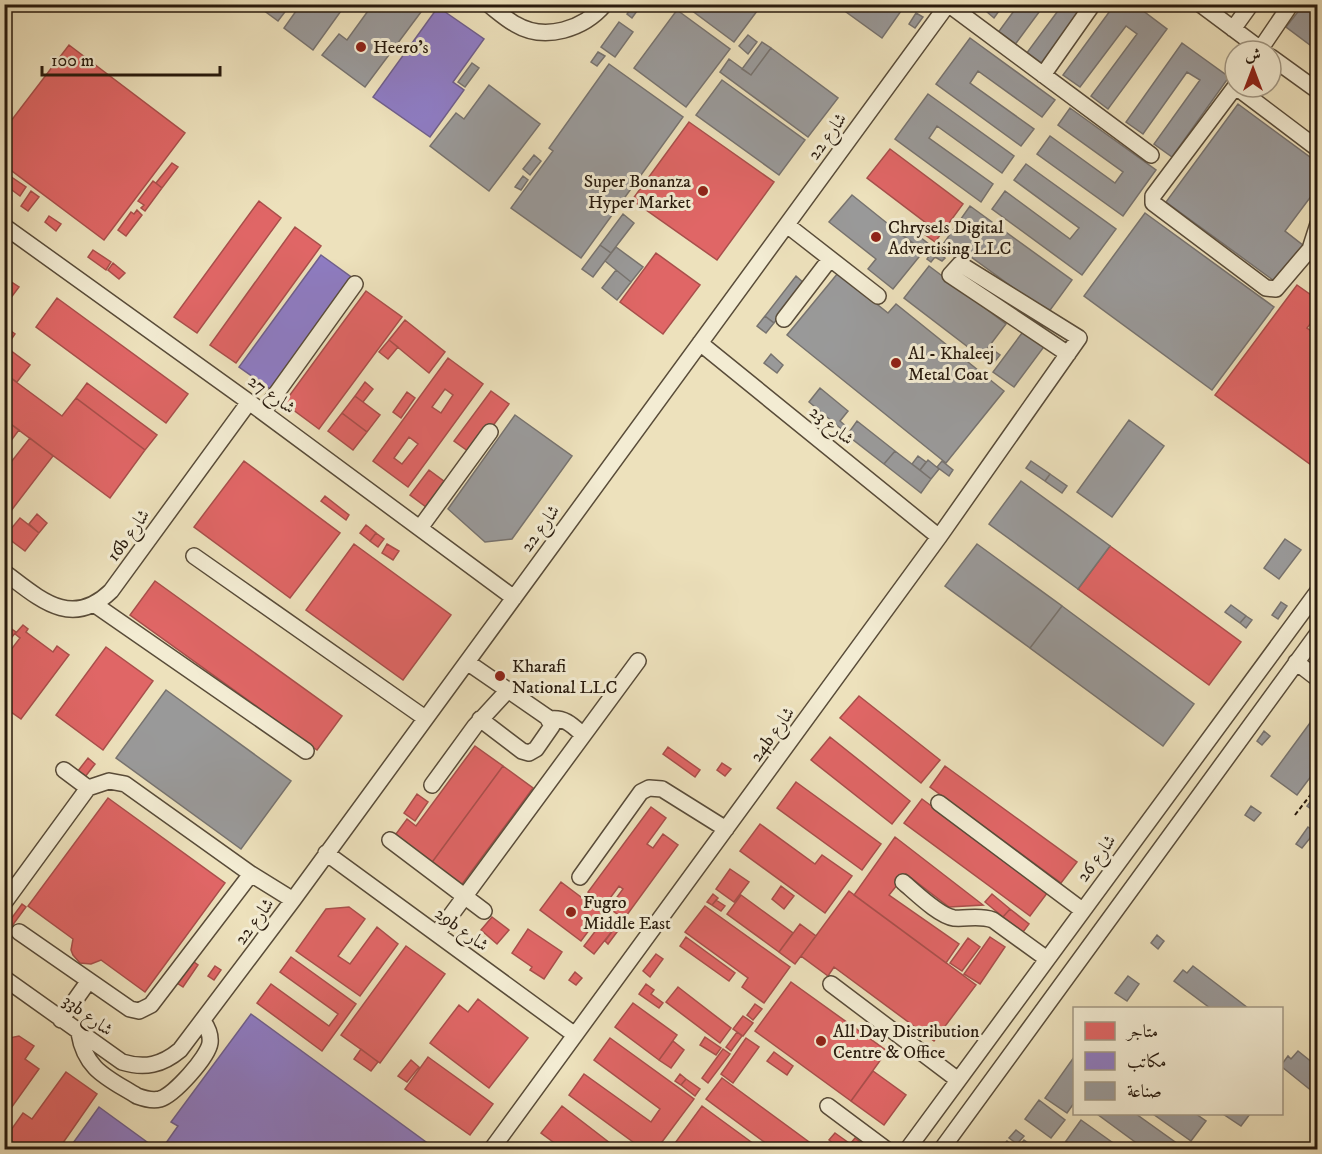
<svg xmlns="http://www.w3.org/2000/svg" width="1322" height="1154" font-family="'IM FELL DW Pica',Amiri,serif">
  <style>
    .shops { fill: #e06666; stroke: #a94f4b; stroke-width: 1.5; fill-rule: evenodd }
    .offices { fill: #8e7cc3; stroke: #6f5f8c; stroke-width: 1.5 }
    .industry { fill: #999; stroke: #77736f; stroke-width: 1.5 }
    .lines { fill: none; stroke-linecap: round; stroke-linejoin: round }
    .minor-casing { stroke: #594c39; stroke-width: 18 }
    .path { stroke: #281a0d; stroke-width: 2; stroke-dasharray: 4.5 3; stroke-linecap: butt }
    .minor { stroke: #f3ecd3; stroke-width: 15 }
    .poi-dot { fill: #8f2418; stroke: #f3ecd3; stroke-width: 2 }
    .labels { text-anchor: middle; stroke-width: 6; stroke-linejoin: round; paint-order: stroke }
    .poi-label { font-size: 18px; fill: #281a0d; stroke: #f3ecd3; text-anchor: start }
    .street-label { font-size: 18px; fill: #281a0d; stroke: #f3ecd3 }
  </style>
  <rect width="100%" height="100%" fill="#ede1bc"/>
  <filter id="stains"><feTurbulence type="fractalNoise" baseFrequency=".00333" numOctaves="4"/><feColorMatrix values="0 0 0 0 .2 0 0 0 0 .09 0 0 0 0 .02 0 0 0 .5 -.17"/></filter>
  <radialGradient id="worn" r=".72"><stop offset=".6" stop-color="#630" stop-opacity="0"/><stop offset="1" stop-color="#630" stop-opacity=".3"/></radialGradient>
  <!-- shops -->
  <path class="shops" d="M69 45 185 133 104 240 4 165V130Z
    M689 122 774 182 717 260 632 200Z
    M890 149 963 204 935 242 920 231 926 223 867 178Z
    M172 163 178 167 162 188 156 183Z
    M4 172 26 187 20 196 4 184Z
    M153 181 162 188 145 211 141 208 144 205 138 201Z
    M31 191 39 197 28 211 21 206Z
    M259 201 281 218 197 333 174 317Z
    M137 210 142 215 126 236 118 230 131 212 134 214Z
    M49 216 61 224 56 231 45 222Z
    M295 227 321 246 236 363 210 345Z
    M93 250 111 262 106 270 88 257Z
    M656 253 700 285 663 334 620 302Z
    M113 263 125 273 119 279 108 270Z
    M4 277 19 287 7 303 4 301Z
    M1297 285 1318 300V314L1307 328 1318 336V470L1215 395Z
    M366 291 402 317 319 429 284 403Z
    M57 298 188 394 166 423 36 327Z
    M405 320 445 352 429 373 389 340Z
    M4 326 15 334 6 347 30 365 17 382 4 373Z
    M389 340 398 347 388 359 379 352Z
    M448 358 483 384 408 487 373 461ZM445 389 453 395 441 413 432 407ZM409 437 418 444 402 464 394 458Z
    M4 373 62 416 76 398 145 450 110 498 4 419Z
    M365 382 373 389 363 402 355 396Z
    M87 383 157 435 145 450 76 398Z
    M491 391 509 404 472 454 454 441Z
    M407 392 415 398 401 418 393 412Z
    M355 396 380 415 367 432 342 413Z
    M342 413 367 432 353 450 328 431Z
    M4 419 19 430 4 450Z
    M30 438 53 456 4 520V471Z
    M244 461 340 533 290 598 194 527Z
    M429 470 445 482 426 507 410 495Z
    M325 496 349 515 346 520 321 501Z
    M37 514 47 523 39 533 29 524Z
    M20 518 39 533 25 551 5 536Z
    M366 525 376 533 370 541 360 533Z
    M376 533 384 539 378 547 370 541Z
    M354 544 451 615 403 680 306 610Z
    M387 544 399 551 393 560 382 553Z
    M1110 546 1241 642 1209 685 1078 589Z
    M155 581 342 716 317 750 130 615Z
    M4 624 16 632 4 647Z
    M23 625 28 629 26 632 53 652 57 646 69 655 21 719 4 707V659L20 638 15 634Z
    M106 647 153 681 103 750 56 715Z
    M859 696 940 760 921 783 840 718Z
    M830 737 910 801 892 824 811 760Z
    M475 746 503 766 430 865 393 838 407 819 416 826Z
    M668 747 700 770 695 777 663 754Z
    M88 758 95 764 85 777 78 771Z
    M722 763 731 769 725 776 717 770Z
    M503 766 533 788 460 887 430 865Z
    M945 766 1077 862 1061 883 930 787Z
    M796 782 881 844 862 870 777 808Z
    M417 794 428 802 415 821 404 813Z
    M108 798 225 883 145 992 101 960 91 964 80 963 73 955 71 950 73 939 28 906Z
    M922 799 1048 892 1030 916 904 823Z
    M651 807 666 818 647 844 653 848 663 834 678 845 624 919 609 908 623 889 619 886 605 905 588 892Z
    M760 824 815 864 822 855 852 876 825 913 740 851Z
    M895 837 983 905 949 907 906 874 889 895 959 944 946 963 854 895Z
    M730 869 749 882 734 902 716 889Z
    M561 882 602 913 581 941 540 910Z
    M781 886 794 896 784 909 772 899Z
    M849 891 976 985 934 1041 834 967 828 976 801 956Z
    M713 894 718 898 712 905 707 902Z
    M992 894 1010 909 1003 917 985 902Z
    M741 895 793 933 779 952 727 914Z
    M716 900 725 906 721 911 712 905Z
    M22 904 26 907 12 926 8 923Z
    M705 906 790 967 764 1003 742 987 748 978 685 932Z
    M349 907 365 919 338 956 350 964 377 927 398 944 360 996 296 951 326 909Z
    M1010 909 1029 924 1023 932 1003 917Z
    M492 917 509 930 497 944 481 930Z
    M606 917 617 925 594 954 584 946Z
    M800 924 816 936 795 964 779 952Z
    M617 925 620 928 608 944 605 941Z
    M528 929 562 952 544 979 530 970 532 967 512 953Z
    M686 937 735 973 729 981 680 946Z
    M990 937 1005 947 980 984 964 974Z
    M968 938 980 947 962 971 950 963Z
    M406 946 445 974 380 1063 341 1035Z
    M656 954 663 959 650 977 643 971Z
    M291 957 356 1004 322 1051 257 1003 271 984 329 1026 338 1014 280 972Z
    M190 959 198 965 183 987 174 981Z
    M215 966 221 970 214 980 208 976Z
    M575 972 582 978 576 985 569 980Z
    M791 982 887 1051 851 1101 755 1031Z
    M646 984 654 990 651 994 663 1003 659 1008 639 994Z
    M678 987 731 1028 720 1043 666 1002Z
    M478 999 528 1038 489 1088 430 1043 459 1005 468 1012Z
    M633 1003 677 1035 659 1060 615 1027Z
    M755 1004 762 1009 753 1020 747 1015Z
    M743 1016 753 1023 743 1036 733 1029Z
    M737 1032 742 1036 731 1051 726 1047Z
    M19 1036 34 1046 25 1059 39 1069 4 1118V1039Z
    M705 1037 721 1048 716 1055 700 1045Z
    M610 1038 694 1099 656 1150H644L569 1095 584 1074 651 1122 660 1109 594 1060Z
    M746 1038 759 1047 733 1083 721 1074Z
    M673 1041 684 1050 671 1068 659 1060Z
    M361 1049 378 1062 371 1071 354 1059Z
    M723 1049 730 1054 708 1083 702 1078Z
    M774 1052 793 1066 787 1075 767 1061Z
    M428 1057 493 1104 470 1135 405 1089Z
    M411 1060 419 1067 407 1082 398 1076Z
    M873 1071 906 1095 884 1125 851 1101Z
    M66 1072 97 1094 58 1150H24L6 1137 23 1113 32 1119Z
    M680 1074 686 1079 681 1085 675 1081Z
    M722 1078 820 1150H775L706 1099Z
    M686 1079 700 1089 695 1096 681 1085Z
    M562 1106 619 1150H564L541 1133Z
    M702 1106 762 1150H670Z
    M835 1133 856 1148 855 1150H842L829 1140Z
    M855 1138 864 1145 861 1150H858L850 1144Z"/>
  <!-- offices -->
  <path class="offices" d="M438 7 484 39 453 82 464 90 430 137 373 97Z
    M321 255 354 279 273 391 239 367Z
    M251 1014 437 1150H161L178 1126 171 1122Z
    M99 1107 158 1150H68Z"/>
  <!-- industry -->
  <path class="industry" d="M255 4H291L278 21Z
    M301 4H346L313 50 284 28Z
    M373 4H427L365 87 322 55 339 34 347 40Z
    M634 4H642L632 18 627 14Z
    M683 4H757L760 7 734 42Z
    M835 4H906L882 38Z
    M993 4H1004L994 18 987 12Z
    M1019 4H1045L1014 46 997 34Z
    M1063 4H1089L1043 67 1026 54Z
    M1115 4H1134L1167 29 1108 109 1091 96 1137 34 1126 26 1080 87 1063 75Z
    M1304 4H1318V51L1286 27Z
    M677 10 730 49 686 107 634 68Z
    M916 13 923 17 915 28 909 24Z
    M619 22 633 32 615 57 601 47Z
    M748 35 757 42 748 54 739 46Z
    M970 38 1055 100 1042 117 978 71 970 83 1034 129 1021 146 936 84Z
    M762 42 771 48 751 75 742 69Z
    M1182 43 1229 77 1172 157 1154 144 1200 80 1187 72 1143 134 1126 122Z
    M771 48 838 98 808 137 720 72 729 59 751 75Z
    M598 52 605 56 597 66 591 62Z
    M472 63 479 68 465 87 458 82Z
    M609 64 683 117 581 258 511 208 553 151 549 148Z
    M722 80 805 140 779 175 696 115Z
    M489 85 540 124 489 191 430 146 456 113 464 119Z
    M928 94 1014 156 1002 173 937 126 929 138 993 184 981 202 895 139Z
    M1238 104 1318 163V187L1285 231 1304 246 1277 283 1166 202Z
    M1070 108 1156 170 1123 216 1037 154 1050 136 1115 183 1123 172 1058 125Z
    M534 155 541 161 530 175 523 169Z
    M1026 164 1116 229 1082 275 992 209 1005 191 1070 239 1079 228 1014 180Z
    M523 176 528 180 521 190 515 187Z
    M852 195 923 252 893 289 868 269 876 259 829 222Z
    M970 206 1072 280 1048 313 960 249 954 257 941 247Z
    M1145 213 1274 307 1212 390 1084 296Z
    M623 214 634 223 611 253 600 245Z
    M906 226 930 245 925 252 900 233Z
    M600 245 611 253 593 277 582 269Z
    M616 247 643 267 631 282 605 261Z
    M933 250 945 258 942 261 935 257 931 262 927 259Z
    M929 266 1006 324 981 357 904 298Z
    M616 270 631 282 617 300 602 288Z
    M838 273 888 313 896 304 1004 391 946 463 787 335Z
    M796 276 805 284 774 323 765 316Z
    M765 316 774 323 766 333 757 326Z
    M1025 329 1046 344 1014 387 993 372Z
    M989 347 1000 355 992 365 981 357Z
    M771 354 783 365 777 373 764 363Z
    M820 388 848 411 840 421 848 428 845 432 809 402Z
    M515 415 572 456 512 539 485 542 448 509Z
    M1129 420 1164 446 1112 517 1077 492Z
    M857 421 895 451 884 464 847 435Z
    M895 451 931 479 921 493 884 464Z
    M918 456 926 462 920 470 912 464Z
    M928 460 939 469 931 479 920 470Z
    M942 461 953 470 949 476 937 467Z
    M1031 461 1050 474 1045 481 1026 468Z
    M1050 474 1067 486 1062 493 1045 481Z
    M1021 481 1110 546 1078 589 989 524Z
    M1285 539 1301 550 1279 579 1264 568Z
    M977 544 1062 606 1030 648 945 586Z
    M1281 602 1287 606 1278 619 1272 615Z
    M1231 605 1246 616 1240 623 1225 612Z
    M1062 606 1194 704 1163 746 1030 648Z
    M1246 616 1252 620 1246 628 1240 623Z
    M166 690 291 781 241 849 116 758Z
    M1318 712V767L1297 795 1271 776Z
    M1264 731 1270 736 1262 745 1257 741Z
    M1318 792V814L1307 806Z
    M1251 806 1261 813 1254 821 1245 815Z
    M1308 827 1315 832 1302 848 1296 844Z
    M1157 935 1164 941 1158 949 1151 943Z
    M1193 966 1248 1008H1210L1174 981 1183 970 1187 973Z
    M1128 976 1139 984 1127 1001 1115 993Z
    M1298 1051 1318 1067V1096L1282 1067V1064L1288 1056 1291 1059Z
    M1074 1057V1103L1067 1113 1045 1098Z
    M1039 1100 1065 1120 1051 1138 1025 1119Z
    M1097 1114H1136L1185 1149 1146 1150Z
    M1153 1114H1196L1206 1121 1191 1141Z
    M1223 1114H1250L1241 1126Z
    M1081 1120 1123 1150H1079L1066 1141Z
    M1016 1130 1024 1136 1017 1144 1009 1138Z
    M1024 1140 1028 1143 1023 1150H1016Z
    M1007 1141 1015 1147 1013 1150 1001 1148Z
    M1066 1141 1079 1150H1060Z"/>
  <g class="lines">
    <defs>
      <path id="minor" d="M488 4C497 11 506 19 515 24 545 42 584 29 605 4
        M1200 4 1263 51
        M1233 29 1251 4
        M1259 51 1291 4
        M1271 57 1318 91
        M1043 75 1093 4
        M1235 87 1153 196V203L1266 288 1276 289 1310 249 1318 224
        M1236 87 1318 149
        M787 225 878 296
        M4 226 249 402 514 598
        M784 319 830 259
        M700 343 939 537
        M263 412 355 284
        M420 528 490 432
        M194 556 425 718
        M4 572C39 598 71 630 111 591L249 402
        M94 604 306 751
        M467 662 547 717 552 726 536 749 529 753 522 751 480 719
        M1296 662 1318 679
        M550 719C565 717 573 726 583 735
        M64 770 88 788
        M432 785 475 726 508 690
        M939 803 1082 910
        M390 840 484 911
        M326 853 575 1035
        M580 877 641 792 649 788 662 789 726 829
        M903 882C915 892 939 916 954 918 968 919 979 915 993 920L1047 959
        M4 903 88 788 109 781 125 784 251 874 293 900
        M19 932 130 1009 139 1011 151 1005 251 874
        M437 934 638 661
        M4 978 122 1062C145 1069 162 1065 180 1050L293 900 948 4 1151 155
        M831 984 958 1080
        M61 1020 88 982
        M79 1033C85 1070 108 1078 137 1096 145 1099 152 1101 160 1099 174 1095 208 1057 210 1043 211 1035 208 1028 203 1021
        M828 1106 887 1150
        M491 1150 939 537 1079 338 960 264 950 275 1068 354
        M907 1150 1318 591
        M941 1150 1318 633"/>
    </defs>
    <!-- minor casing -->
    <use href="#minor" class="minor-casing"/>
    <!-- path -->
    <path class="path" d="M1295 815 1318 785"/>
    <!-- minor -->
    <use href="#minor" class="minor"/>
  </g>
  <!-- markers -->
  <g class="poi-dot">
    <circle cx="361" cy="47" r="6"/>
    <circle cx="703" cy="191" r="6"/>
    <circle cx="876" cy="237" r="6"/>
    <circle cx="896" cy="363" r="6"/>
    <circle cx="500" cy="676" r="6"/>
    <circle cx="571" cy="912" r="6"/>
    <circle cx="821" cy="1041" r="6"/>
  </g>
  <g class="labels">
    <!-- poi labels -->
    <g class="poi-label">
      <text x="373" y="53">Heero's</text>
      <text x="691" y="187" text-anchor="end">Super Bonanza<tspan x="691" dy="21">Hyper Market</tspan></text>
      <text x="888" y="233">Chrysels Digital<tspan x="888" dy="21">Advertising LLC</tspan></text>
      <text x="908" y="359">Al - Khaleej<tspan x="908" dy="21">Metal Coat</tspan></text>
      <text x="512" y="672">Kharafi<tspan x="512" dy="21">National LLC</tspan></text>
      <text x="583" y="908">Fugro<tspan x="583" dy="21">Middle East</tspan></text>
      <text x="833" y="1037">All Day Distribution<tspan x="833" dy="21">Centre &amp; Office</tspan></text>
    </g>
    <!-- street labels -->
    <g class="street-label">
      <text transform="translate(827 136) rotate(-54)" y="6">شارع 22</text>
      <text transform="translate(272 394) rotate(36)" y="6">شارع 27</text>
      <text transform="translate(832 425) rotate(39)" y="6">شارع 23</text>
      <text transform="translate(540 528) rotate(-54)" y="6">شارع 22</text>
      <text transform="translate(128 535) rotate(-54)" y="6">16b شارع</text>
      <text transform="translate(772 734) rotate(-54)" y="6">24b شارع</text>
      <text transform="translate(1096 858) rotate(-54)" y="6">شارع 26</text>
      <text transform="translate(254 921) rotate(-53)" y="6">شارع 22</text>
      <text transform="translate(462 929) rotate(36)" y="6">29b شارع</text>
      <text transform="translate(88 1015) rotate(36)" y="6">33b شارع</text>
    </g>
  </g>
  <!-- margin -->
  <rect width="1322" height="1154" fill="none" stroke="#ede1bc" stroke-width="24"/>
  <rect x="6" y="6" width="1310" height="1142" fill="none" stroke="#281a0d" stroke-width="3"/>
  <rect x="12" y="12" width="1298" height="1130" fill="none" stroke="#281a0d" stroke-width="1.5"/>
  <!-- legend -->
  <rect x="1073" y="1007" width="210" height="108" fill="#f3ecd3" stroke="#a29884" stroke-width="1.5"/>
  <rect x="1085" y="1022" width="30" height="18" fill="#e06666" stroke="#a29884" stroke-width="1.5"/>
  <text x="1127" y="1037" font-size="18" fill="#281a0d">متاجر</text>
  <rect x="1085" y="1052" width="30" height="18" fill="#8e7cc3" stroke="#a29884" stroke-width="1.5"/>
  <text x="1127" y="1067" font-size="18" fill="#281a0d">مكاتب</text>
  <rect x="1085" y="1082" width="30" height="18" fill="#999999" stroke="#a29884" stroke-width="1.5"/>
  <text x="1127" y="1097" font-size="18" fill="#281a0d">صناعة</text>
  <!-- north arrow -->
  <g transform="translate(1253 69)"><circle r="28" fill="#f3ecd3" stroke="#a29884" stroke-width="1.5"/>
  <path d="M0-4.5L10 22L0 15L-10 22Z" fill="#8f2418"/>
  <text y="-9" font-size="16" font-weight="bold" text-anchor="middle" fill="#281a0d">ش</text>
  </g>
  <!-- scale -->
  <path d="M42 66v9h178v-9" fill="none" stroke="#281a0d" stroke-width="3"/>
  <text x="51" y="66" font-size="18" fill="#281a0d" stroke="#f3ecd3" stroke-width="4.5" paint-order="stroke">100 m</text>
  <rect width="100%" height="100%" filter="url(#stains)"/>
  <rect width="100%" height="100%" fill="url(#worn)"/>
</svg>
